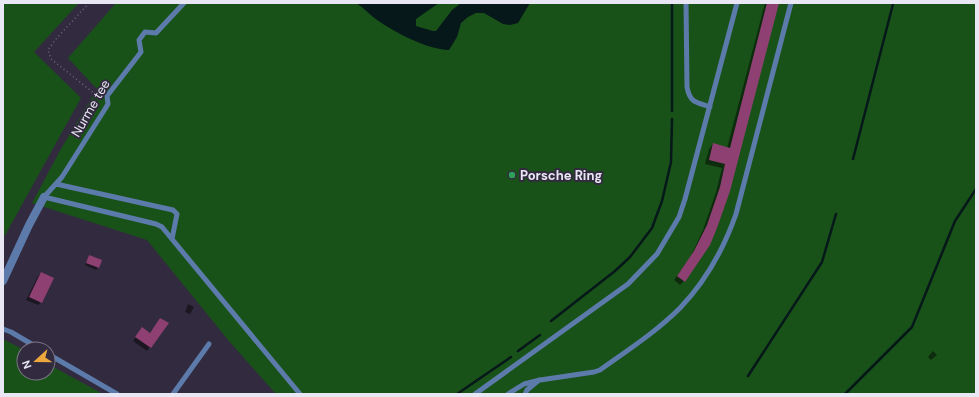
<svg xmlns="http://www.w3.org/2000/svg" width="979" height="397" font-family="'DM Sans',sans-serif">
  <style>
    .green { fill: #195219 }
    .water { fill: #061819 }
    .shadow { fill: #0007 }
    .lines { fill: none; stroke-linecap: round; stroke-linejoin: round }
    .stream { stroke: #061819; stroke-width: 2.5 }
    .building { fill: #8e4072 }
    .path { stroke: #706a7c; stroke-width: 1.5; stroke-dasharray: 1 3; stroke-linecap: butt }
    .service { stroke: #5c7baa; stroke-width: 5 }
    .minor { stroke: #5c7baa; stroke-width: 8 }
    .leisure-dot { fill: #2e9e5b; stroke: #322b3f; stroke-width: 1.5 }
    .labels { text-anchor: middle; stroke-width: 4; stroke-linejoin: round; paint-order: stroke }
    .street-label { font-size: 13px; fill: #eae7f4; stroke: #322b3f }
    .poi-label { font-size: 13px; font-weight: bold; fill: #eae7f4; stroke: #322b3f; text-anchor: start }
  </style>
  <rect width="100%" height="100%" fill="#322b3f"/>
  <!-- green -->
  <path class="green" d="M3 3H79L34 52 81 98 3 239Z
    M116 3H976V394H276L229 341 147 240 32 203 62 147 97 89 68 58Z
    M3 339 24 350V373H48V364L103 394H3Z"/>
  <!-- water -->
  <path class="water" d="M356 3H439L416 19V26L433 31H436L452 10 461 3H530L518 23 510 25 503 24 484 13H476L468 17 461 23 457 37 449 50C426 49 396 33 377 20 370 15 364 8 356 3Z"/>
  <!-- shadow -->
  <path class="shadow" d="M765 3H778L729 191 684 281 680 285 674 280 691 256 703 230 716 192 722 168 705 164 709 149 713 144 727 148Z
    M89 256 98 268 96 270 85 265Z
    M41 273V302L38 305 26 300 38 276Z
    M188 304 194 307 190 314 185 312Z
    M160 319 167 324 147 351 133 341 139 332 149 334Z
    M933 351 937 355 931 360 928 357Z"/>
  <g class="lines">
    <!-- stream -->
    <path class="stream" d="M672 3V111
      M853 159 893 4
      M551 321 615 271 630 257 652 228 662 201 671 162 672 119
      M518 351 540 335
      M748 376 822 262 836 214
      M457 394 511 357
      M845 394 912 327 955 221 976 189"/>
  </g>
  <!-- building -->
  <path class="building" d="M767 3H779L730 191 717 228 710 245 685 282 677 276 694 251 707 225 720 187 725 164 709 160 713 143 730 148Z
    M89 255 102 260 99 268 86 263Z
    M41 272 54 278 42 303 29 297Z
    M160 318 169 323 151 348 135 337 142 327 150 333Z"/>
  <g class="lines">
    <!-- path -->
    <path class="path" d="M89 3 56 39 48 50 51 59 100 98"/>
    <!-- service -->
    <path class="service" d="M184 3 156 33 145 32 139 40 141 52 107 96 108 104 105 109 62 177 44 197 156 224 162 227 300 394
      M686 3 687 87C690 103 696 102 710 107
      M56 184 173 210 177 214 172 239
      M3 329 11 332 40 349
      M48 354 117 394
      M173 394 209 344
      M475 394 628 284 657 254 679 217 685 199 737 3
      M508 394 524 384 540 380 594 372 600 370C628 350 656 332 680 308 705 282 724 248 736 214L791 3
      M525 394 527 390 539 380"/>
    <!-- minor -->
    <path class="minor" d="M3 281 29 225 44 197"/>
  </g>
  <!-- markers -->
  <circle class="leisure-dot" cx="512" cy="175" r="4"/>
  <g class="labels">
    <!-- street labels -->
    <g class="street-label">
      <text transform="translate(90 108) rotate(-60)" y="5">Nurme tee</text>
    </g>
    <!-- poi labels -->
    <g class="poi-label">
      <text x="520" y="180">Porsche Ring</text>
    </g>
  </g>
  <!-- border -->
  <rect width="979" height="397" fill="none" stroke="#eae7f4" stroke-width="8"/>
  <!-- north arrow -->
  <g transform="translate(36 361) rotate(249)"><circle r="19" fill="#322b3f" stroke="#7c7687"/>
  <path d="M0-3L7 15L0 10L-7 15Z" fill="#eea73d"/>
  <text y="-6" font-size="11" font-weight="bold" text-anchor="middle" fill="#eae7f4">N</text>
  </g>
</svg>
